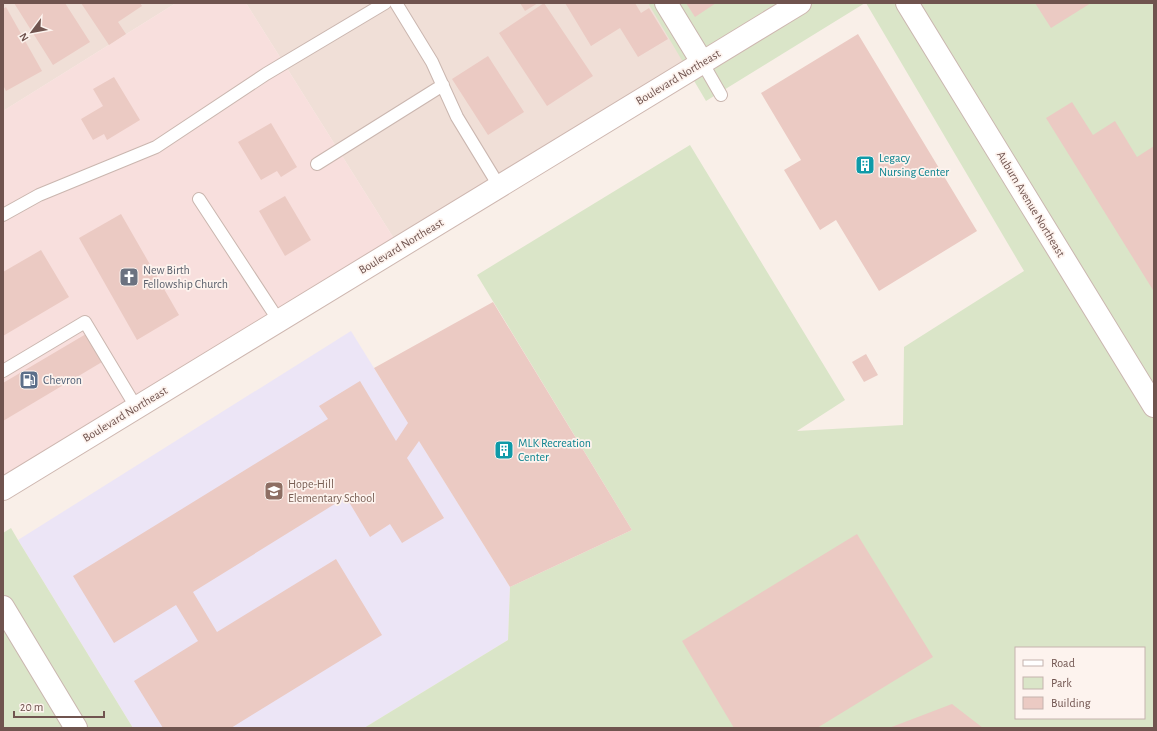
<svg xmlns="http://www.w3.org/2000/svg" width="1157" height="731" font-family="'Alegreya Sans',sans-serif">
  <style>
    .residential { fill: #f0dfd7 }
    .commercial { fill: #f8dfdd }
    .education { fill: #ece5f6 }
    .green { fill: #dae5c8; fill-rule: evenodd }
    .building { fill: #ebcac3 }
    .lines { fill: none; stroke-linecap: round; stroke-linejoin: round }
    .service-casing { stroke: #cab6af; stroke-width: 14 }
    .minor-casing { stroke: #cab6af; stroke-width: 24 }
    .tertiary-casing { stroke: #cab6af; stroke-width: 24 }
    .secondary-casing { stroke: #ceb7b0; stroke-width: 24 }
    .service { stroke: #fff; stroke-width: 12 }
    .minor { stroke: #fff; stroke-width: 22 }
    .tertiary { stroke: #fff; stroke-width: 22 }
    .secondary { stroke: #fff; stroke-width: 22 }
    .labels { text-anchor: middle; stroke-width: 3.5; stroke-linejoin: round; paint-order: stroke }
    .street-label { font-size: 12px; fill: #70544f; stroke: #fdf3ee }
    .culture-label { font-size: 12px; fill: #0d838f; stroke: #fdf3ee; text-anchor: start }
    .worship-label { font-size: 12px; fill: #5b616d; stroke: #fdf3ee; text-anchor: start }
    .service-label { font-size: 12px; fill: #4e5e75; stroke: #fdf3ee; text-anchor: start }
    .education-label { font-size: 12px; fill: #785e54; stroke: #fdf3ee; text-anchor: start }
  </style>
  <rect width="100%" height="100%" fill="#f9efe8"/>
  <!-- residential -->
  <path class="residential" d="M3 3H176L3 111Z
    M246 3H792L398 245Z"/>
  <!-- commercial -->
  <path class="commercial" d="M176 3H246L398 245 3 487V111Z"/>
  <!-- education -->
  <path class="education" d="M351 331 510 587 508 640 364 728H133L18 540Z"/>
  <!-- green -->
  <path class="green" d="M648 3H865L706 101Z
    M866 3H1154V728H364L508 640 510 587 632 530 477 275 690 145 845 400 797 431 903 425 904 347 1024 271ZM1016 648H1144V718H1016Z
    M11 528 18 540 133 728H3V533Z"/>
  <!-- building -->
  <path class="building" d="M14 3H65L90 42 53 65Z
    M81 3H140L142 6 118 22 126 34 109 45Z
    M520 3H538L525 11Z
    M544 3 593 76 547 106 499 33Z
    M565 3H635L641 13 649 8 668 39 638 57 620 28 591 46Z
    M686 3H716L695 17Z
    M1035 3H1091L1051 28Z
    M6 7 42 71 6 91 3 85V9Z
    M858 34 977 231 879 291 836 220 820 230 784 170 801 160 761 93Z
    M488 56 524 112 488 135 452 79Z
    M114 77 140 120 107 140 104 134 93 140 81 119 103 106 93 89Z
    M1072 102 1093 135 1115 121 1137 157 1154 146V289L1153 290 1046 118Z
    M271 123 297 167 281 177 277 171 261 180 238 142Z
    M285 196 311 240 285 256 259 211Z
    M121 214 179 315 137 340 79 238Z
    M41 250 69 297 3 336V272Z
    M493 302 632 530 510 587 419 441 407 458 444 518 402 543 390 524 370 537 346 497 193 592 217 632 336 559 382 635 231 728H163L134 681 198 641 176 605 114 643 73 576 328 419 319 406 360 381 396 441 408 423 374 368Z
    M86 334 102 362 3 421V383Z
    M866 354 878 375 864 382 852 362Z
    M857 534 933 657 817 728H734L682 641Z
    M952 704 983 728H889Z"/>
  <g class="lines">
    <defs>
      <path id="service" d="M396 3 432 62 457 117 499 186
        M702 62 721 95
        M317 164 443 85
        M199 199 279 321
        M3 215 39 195 156 147 266 74 385 3
        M3 371 85 322 136 407"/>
      <path id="minor" d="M666 3 702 62"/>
      <path id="tertiary" d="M907 3 1154 406
        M3 607 76 728"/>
      <path id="secondary" d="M3 489 800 3"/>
    </defs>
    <!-- service casing -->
    <use href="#service" class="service-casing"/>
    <!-- minor casing -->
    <use href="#minor" class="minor-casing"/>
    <!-- tertiary casing -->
    <use href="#tertiary" class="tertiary-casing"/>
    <!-- secondary casing -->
    <use href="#secondary" class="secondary-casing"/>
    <!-- service -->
    <use href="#service" class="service"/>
    <!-- minor -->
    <use href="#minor" class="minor"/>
    <!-- tertiary -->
    <use href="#tertiary" class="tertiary"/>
    <!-- secondary -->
    <use href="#secondary" class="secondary"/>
  </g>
  <!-- icons -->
  <defs>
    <symbol id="building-square" viewBox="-11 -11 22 22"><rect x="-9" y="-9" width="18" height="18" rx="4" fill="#0f9aa8" stroke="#fdf3ee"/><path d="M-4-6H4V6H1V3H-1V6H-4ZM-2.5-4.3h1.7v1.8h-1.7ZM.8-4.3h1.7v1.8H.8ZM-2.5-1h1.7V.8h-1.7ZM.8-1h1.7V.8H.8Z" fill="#fff"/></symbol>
    <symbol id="church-square" viewBox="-11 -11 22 22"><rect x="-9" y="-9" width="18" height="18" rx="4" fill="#6b7280" stroke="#fdf3ee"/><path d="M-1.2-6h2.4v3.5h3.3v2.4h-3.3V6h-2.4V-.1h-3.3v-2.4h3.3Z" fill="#fff"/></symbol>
    <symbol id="fuel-square" viewBox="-11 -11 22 22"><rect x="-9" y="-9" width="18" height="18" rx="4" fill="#5c6f8a" stroke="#fdf3ee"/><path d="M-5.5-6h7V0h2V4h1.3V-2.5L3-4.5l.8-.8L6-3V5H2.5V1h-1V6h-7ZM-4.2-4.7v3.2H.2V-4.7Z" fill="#fff"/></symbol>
    <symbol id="school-square" viewBox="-11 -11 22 22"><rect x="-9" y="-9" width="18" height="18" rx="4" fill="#8d6e63" stroke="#fdf3ee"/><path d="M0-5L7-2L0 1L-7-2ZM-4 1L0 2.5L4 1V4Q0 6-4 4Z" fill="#fff"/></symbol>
  </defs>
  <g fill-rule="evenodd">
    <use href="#building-square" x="854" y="154" width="22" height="22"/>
    <use href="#church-square" x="118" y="266" width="22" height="22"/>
    <use href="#fuel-square" x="18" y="369" width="22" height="22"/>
    <use href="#building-square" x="493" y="439" width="22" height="22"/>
    <use href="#school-square" x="263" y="480" width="22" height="22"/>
  </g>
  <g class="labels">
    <!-- street labels -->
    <g class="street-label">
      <text transform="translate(678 77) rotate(-31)" y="4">Boulevard Northeast</text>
      <text transform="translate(1031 204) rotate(59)" y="4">Auburn Avenue Northeast</text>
      <text transform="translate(401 246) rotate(-31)" y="4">Boulevard Northeast</text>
      <text transform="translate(125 414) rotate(-31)" y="4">Boulevard Northeast</text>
    </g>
    <!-- culture labels -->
    <g class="culture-label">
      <text x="879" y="162">Legacy<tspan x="879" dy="14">Nursing Center</tspan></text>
      <text x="518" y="447">MLK Recreation<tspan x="518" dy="14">Center</tspan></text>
    </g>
    <!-- worship labels -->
    <g class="worship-label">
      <text x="143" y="274">New Birth<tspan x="143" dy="14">Fellowship Church</tspan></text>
    </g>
    <!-- service labels -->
    <g class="service-label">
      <text x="43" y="384">Chevron</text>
    </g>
    <!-- education labels -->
    <g class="education-label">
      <text x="288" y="488">Hope-Hill<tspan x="288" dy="14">Elementary School</tspan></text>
    </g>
  </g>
  <!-- border -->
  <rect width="1157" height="731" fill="none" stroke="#70544f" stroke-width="8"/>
  <!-- legend -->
  <rect x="1015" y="647" width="130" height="72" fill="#fdf3ee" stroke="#c5b3ae"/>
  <rect x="1023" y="660" width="20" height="6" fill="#ffffff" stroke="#c5b3ae"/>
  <text x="1051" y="667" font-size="12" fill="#70544f">Road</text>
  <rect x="1023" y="677" width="20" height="12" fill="#dae5c8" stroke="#c5b3ae"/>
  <text x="1051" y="687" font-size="12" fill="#70544f">Park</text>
  <rect x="1023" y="697" width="20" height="12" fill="#ebcac3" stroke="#c5b3ae"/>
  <text x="1051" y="707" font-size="12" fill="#70544f">Building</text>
  <!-- north arrow -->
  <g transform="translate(32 32) rotate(238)" stroke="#fdf3ee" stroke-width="3" paint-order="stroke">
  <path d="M0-3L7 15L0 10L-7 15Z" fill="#70544f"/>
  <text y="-6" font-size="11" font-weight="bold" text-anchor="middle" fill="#70544f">N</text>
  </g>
  <!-- scale -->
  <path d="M14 711v6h90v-6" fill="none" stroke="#70544f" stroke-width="2"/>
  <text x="20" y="711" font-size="12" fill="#70544f" stroke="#fdf3ee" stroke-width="3" paint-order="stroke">20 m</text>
</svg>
